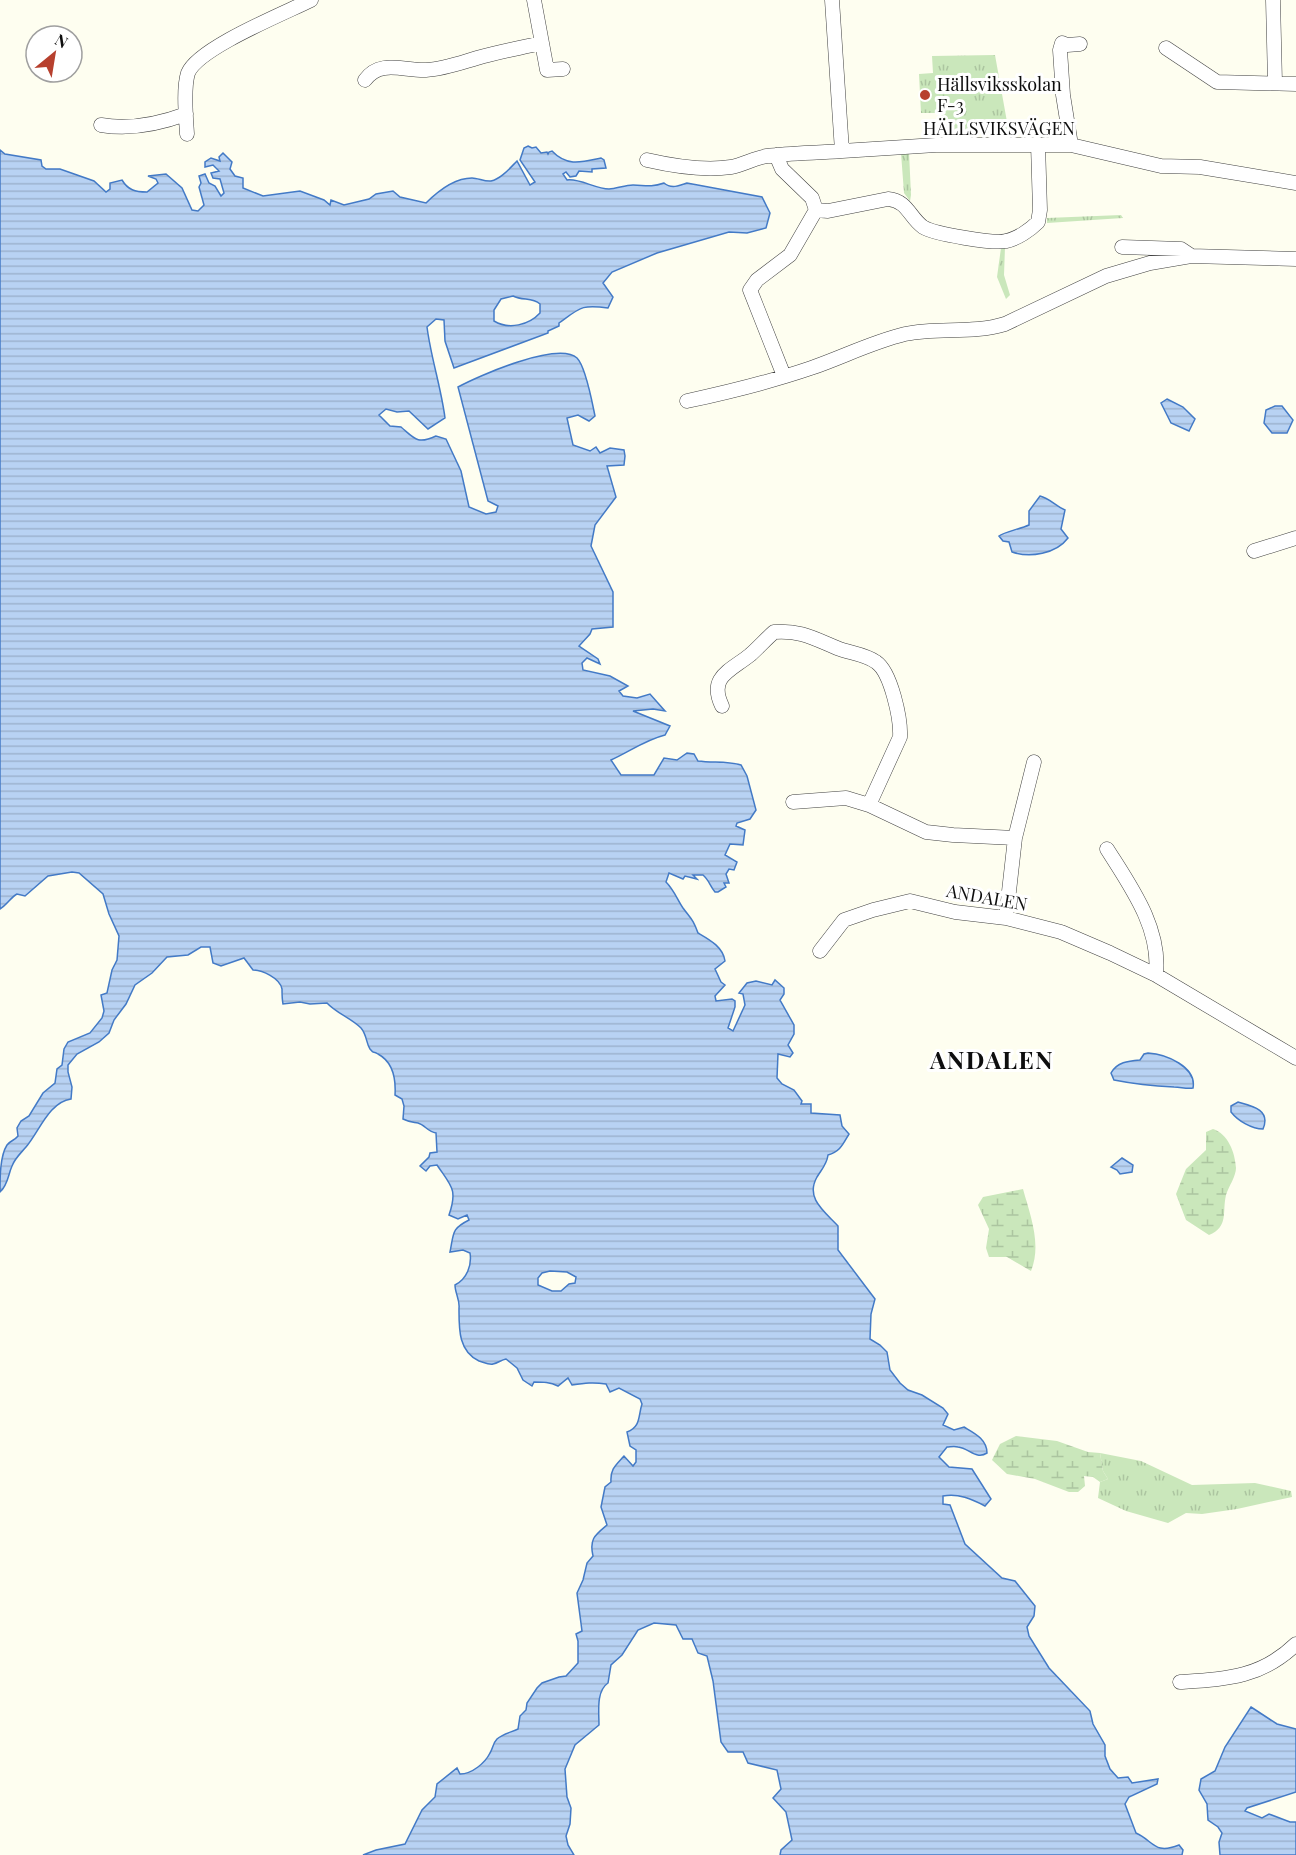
<svg xmlns="http://www.w3.org/2000/svg" width="1296" height="1855" font-family="'Playfair Display',serif">
  <style>
    .grass { fill: url(#grass-tufts) }
    .wetland { fill: url(#wetland-marsh) }
    .water { fill: url(#water-rules); stroke: #437ac6; stroke-width: 1.5; fill-rule: evenodd }
    .lines { fill: none; stroke-linecap: round; stroke-linejoin: round }
    .minor-casing { stroke: #414141; stroke-width: 15 }
    .minor { stroke: #fff; stroke-width: 14 }
    .poi-dot { fill: #b7402e; stroke: #fff; stroke-width: 2 }
    .labels { text-anchor: middle; stroke-width: 6; stroke-linejoin: round; paint-order: stroke }
    .poi-label { font-size: 18px; fill: #0e0e0e; stroke: #fff; text-anchor: start }
    .street-label { font-size: 18px; fill: #0e0e0e; stroke: #fff }
    .district-label { font-size: 24px; font-weight: bold; letter-spacing: 1.5px; fill: #0e0e0e; stroke: #fff }
  </style>
  <defs>
    <pattern id="grass-tufts" width="24" height="20" patternUnits="userSpaceOnUse" patternTransform="scale(1.5)"><rect width="24" height="20" fill="#cae7bb"/><path d="M3 7l-1-3M5 7V3M7 7l1-3M15 17l-1-3M17 17v-4M19 17l1-3" fill="none" stroke="#acc5a0"/></pattern>
    <pattern id="wetland-marsh" width="20" height="14" patternUnits="userSpaceOnUse" patternTransform="scale(1.5)"><rect width="20" height="14" fill="#cae7bb"/><path d="M1 5h8M5 5V1M11 12h8M15 12V8" fill="none" stroke="#acc5a0"/></pattern>
    <pattern id="water-rules" width="6" height="5" patternUnits="userSpaceOnUse" patternTransform="scale(1.5)"><rect width="6" height="5" fill="#b8d2f3"/><path d="M0 2.5h6" fill="none" stroke="#9db3cf"/></pattern>
  </defs>
  <rect width="100%" height="100%" fill="#fefef0"/>
  <!-- grass -->
  <path class="grass" d="M995 55 1009 133 942 131 941 113H921L919 74 933 73 932 56Z
    M909 152 911 195 910 201 904 193 901 153Z
    M1121 215 1123 218 1047 223V218Z
    M1005 247 1004 275 1010 295 1006 299 997 277 1001 248Z
    M1100 1453 1141 1461 1192 1485 1255 1483 1291 1491 1292 1497 1237 1509 1202 1514 1186 1513 1168 1523 1126 1511 1098 1498 1100 1482 1108 1479 1103 1471Z"/>
  <!-- wetland -->
  <path class="wetland" d="M1213 1129C1228 1134 1235 1152 1236 1168 1236 1176 1229 1186 1226 1195 1222 1212 1229 1227 1209 1235L1186 1220 1176 1194 1186 1169 1206 1150V1132Z
    M1023 1189C1030 1215 1042 1244 1031 1271L1007 1257H989L986 1248 989 1229 978 1205 983 1197Z
    M1016 1436 1057 1441 1088 1452 1100 1453 1103 1471 1108 1479 1100 1482 1093 1477 1084 1476 1085 1486 1078 1492H1069L1035 1479 1007 1474 992 1460 1000 1444Z"/>
  <!-- water -->
  <path class="water" d="M528 146 532 148 536 147 541 153 547 152 548 154 549 152 552 151C567 167 582 162 601 158L604 160 606 168 592 169V172L579 171 576 176 570 177 566 172 563 174 567 180C579 178 596 189 609 189 616 189 625 185 633 185 644 185 650 188 664 183 671 189 679 186 687 183L762 197 770 213 766 228 747 233 729 232 657 253 612 272 603 283 613 297 608 308C581 304 580 308 559 323V326L548 331V333L454 368 445 341 444 320 436 319 427 327C431 358 441 387 445 418L428 429 409 411 397 412 386 409 379 415 390 426 401 427C414 438 417 445 436 436L446 439 461 471 469 507 486 514 496 512 498 506 488 501 458 387C478 376 558 341 577 358 586 367 592 402 595 416L589 421 578 415 567 418 573 445 590 451 596 447 600 453 610 448 624 450 625 456 624 465 607 466 616 497 595 525 591 546 613 592V627L592 629 590 634 579 646 598 659 600 664 587 658 582 663 583 670 610 676 628 686 619 691 623 696 637 698 650 694 665 711 653 709 633 711 670 726 665 735C645 740 629 752 611 760L621 775H654L664 758 677 760 687 753 694 754 698 761C713 763 727 761 741 765L747 776 756 810 750 819 737 823 736 826 745 830 743 845 730 844 725 855 737 862 734 870 729 869 726 874 729 883H724L726 887 718 892H715C710 886 709 880 703 875H693L697 879 685 876 683 879 669 873 666 882C674 890 677 899 683 908 691 919 693 919 698 933 710 940 723 947 725 961L715 969 721 982 725 985 715 996 716 1001 732 999 735 1001V1007L728 1028 733 1031 745 1005 743 994 739 993 747 983 756 981 772 985 775 980 784 988V994L780 1000 794 1025V1034L788 1045 793 1053 790 1057 778 1054 777 1078 782 1084 794 1090 802 1101 801 1104H811V1113L840 1115 842 1126 849 1134C843 1144 840 1152 828 1155 827 1164 822 1169 817 1177 805 1198 824 1211 838 1226V1250L875 1299 871 1314 870 1339 880 1345 887 1352 890 1370 900 1383 908 1390 922 1395 943 1408 948 1414 943 1425 954 1430 964 1427C974 1433 987 1439 987 1453 976 1460 969 1448 958 1447 954 1446 950 1447 947 1447L939 1457 949 1467 972 1469 991 1499 985 1506C972 1499 958 1493 943 1496V1504L950 1505 965 1544 1002 1578 1015 1581 1035 1606 1034 1616 1027 1627 1029 1636 1049 1668 1090 1711 1093 1724 1105 1745V1756L1110 1769 1118 1778 1128 1777 1132 1783 1158 1779 1157 1784 1129 1797 1125 1804 1136 1833C1154 1841 1154 1855 1179 1845L1183 1850 1182 1855H780L781 1850 792 1840 786 1812 773 1798 781 1789 777 1770 748 1763 743 1752H728L721 1742 713 1681 707 1656 698 1653 692 1639H683L676 1625 654 1623 638 1630 622 1655 611 1665 608 1683C596 1691 599 1712 599 1725L575 1745 565 1769 567 1797 571 1808 570 1824 566 1836 568 1845 574 1855H363L376 1850 405 1844 422 1810 435 1797 437 1784 457 1768 460 1774C472 1774 485 1763 490 1753 493 1748 493 1743 497 1739 502 1734 512 1732 518 1729L520 1716 526 1710 527 1703 537 1688 542 1683 559 1677 566 1676 578 1663V1641L576 1634 582 1631 577 1593 583 1580 587 1563 593 1556C589 1539 595 1535 607 1525L601 1507 605 1487 611 1482C610 1469 616 1465 624 1456L633 1466 636 1462V1450L630 1446 627 1432C641 1427 638 1416 642 1404L640 1399 619 1388 610 1392 606 1384C593 1382 585 1383 572 1385L568 1378 558 1386C550 1382 543 1382 534 1382L532 1386 523 1380 517 1368 506 1359C501 1360 498 1363 493 1364 489 1365 483 1362 479 1361 458 1351 459 1328 459 1308 460 1300 455 1293 455 1285 467 1279 472 1265 470 1253L463 1250 450 1252C454 1233 451 1229 469 1220L467 1215 458 1219 449 1215C458 1189 451 1186 437 1165L430 1166 426 1171 420 1166 429 1157 430 1153 437 1152 436 1133C428 1132 425 1125 418 1123 413 1122 409 1122 403 1119L404 1106 402 1099 395 1095C396 1079 393 1062 378 1054 372 1050 375 1055 370 1049 366 1043 367 1035 361 1028 351 1018 336 1013 327 1003L310 1004 300 1002 283 1004C282 999 282 994 282 989 280 978 262 970 253 970L244 958 221 966 213 963 210 947H201L188 955 167 957 152 973 135 985 126 1004 114 1020 109 1033 99 1042 77 1054 68 1065V1072L72 1087 71 1099C49 1102 39 1132 26 1147 21 1153 15 1158 12 1166 8 1175 8 1185 0 1192 0 1177 0 1156 7 1145 11 1140 14 1141 18 1136L17 1128 21 1121 29 1116 43 1093 55 1083 57 1069 62 1065 64 1049 68 1042 90 1033 102 1018 104 1011 101 995 107 993 112 970 117 960 119 936 109 914 103 894 79 873 72 872 48 876 25 896 17 894C11 897 7 905 0 909V150L5 154 41 160 42 166 46 169H60L94 181 106 192 110 189V183L122 180C128 190 135 192 147 192L158 183 156 179 148 176 166 174 182 188 192 210 198 211 204 205 199 187 201 183 199 176 205 174 209 183 215 186 221 196 224 193 220 179 213 178 211 173 219 171 213 165 205 167V162L211 158 220 161 219 157 223 153 232 162 230 169 235 176 243 178V188L263 196 300 191 324 200 330 205 331 200 344 205 369 199 376 194 393 191 400 197 426 203C438 191 454 178 472 178 478 178 485 182 491 181 501 179 510 168 517 161L530 185 535 182 520 160 524 148ZM513 296C523 301 532 297 540 304V313C529 325 509 330 494 321V310L501 299ZM550 1271 567 1272 576 1277 575 1283 569 1284 561 1291H552L538 1285V1278L542 1273Z
    M1167 399 1183 407 1195 419 1189 431 1171 423 1161 403Z
    M1275 406H1282L1293 420 1287 433H1272L1264 423 1266 410Z
    M1040 496C1049 498 1056 506 1065 510L1061 529 1068 538C1056 554 1030 558 1012 552L1009 542 1003 541 999 536C1004 532 1020 529 1029 525V511Z
    M1148 1053C1166 1054 1197 1067 1193 1088 1186 1089 1181 1087 1174 1087 1153 1086 1134 1084 1114 1080L1111 1073C1117 1062 1128 1061 1140 1060L1144 1054Z
    M1238 1102C1253 1106 1271 1110 1263 1129 1252 1129 1238 1121 1231 1112V1106Z
    M1122 1158 1133 1165 1132 1172 1120 1174 1117 1170 1111 1167Z
    M1251 1707 1277 1724 1296 1729V1792L1247 1808 1245 1811 1262 1818 1269 1814 1290 1822H1296V1855H1220L1219 1842 1222 1833 1218 1827 1208 1820 1207 1804 1199 1790 1201 1779 1215 1771 1225 1747Z"/>
  <g class="lines">
    <defs>
      <path id="minor" d="M534 0 547 70 563 69
        M832 0 842 151 936 145H1071L1161 166 1200 167 1296 183
        M1273 0 1275 82
        M1166 48 1217 82 1296 84
        M365 80C380 59 404 71 426 70 444 69 460 63 477 58 498 52 520 48 541 43
        M101 125C130 130 159 124 186 114
        M187 134C186 117 183 89 188 73 198 48 285 13 311 0
        M1071 145 1063 95 1060 50 1062 43 1067 45 1080 44
        M776 155 782 169 812 198 816 210 790 255 757 280 750 290 784 376
        M647 160C673 166 704 171 731 167 743 165 754 158 767 156 791 153 817 153 842 151
        M816 210 828 211 888 199C908 201 909 217 923 227 934 234 994 244 1006 241 1017 239 1030 230 1038 222L1040 210 1038 144
        M1122 247 1181 249 1190 255
        M687 401C729 392 770 382 811 368 843 357 872 342 905 334 938 327 973 334 1005 324L1106 276 1150 263 1191 256 1296 259
        M1254 551 1296 538
        M722 706C708 677 730 671 750 655 758 648 766 639 774 632 800 630 813 638 837 648 849 653 865 654 876 662 891 672 901 719 900 737L869 805
        M793 802 846 798 869 805 926 832 953 835 1015 838 1006 918
        M1015 838 1034 762
        M1107 849C1131 887 1161 928 1156 975
        M820 951 844 920 873 910 910 901 955 912 1006 918 1061 932 1110 953 1156 975 1296 1058
        M1180 1682C1226 1679 1261 1678 1296 1644"/>
    </defs>
    <!-- minor casing -->
    <use href="#minor" class="minor-casing"/>
    <!-- minor -->
    <use href="#minor" class="minor"/>
  </g>
  <!-- markers -->
  <circle class="poi-dot" cx="925" cy="95" r="6"/>
  <g class="labels">
    <!-- poi labels -->
    <g class="poi-label">
      <text x="937" y="91">Hällsviksskolan<tspan x="937" dy="21">F-3</tspan></text>
    </g>
    <!-- street labels -->
    <g class="street-label">
      <text x="999" y="135">HÄLLSVIKSVÄGEN</text>
      <text transform="translate(987 898) rotate(10)" y="6">ANDALEN</text>
    </g>
    <!-- district labels -->
    <g class="district-label">
      <text x="992" y="1069">ANDALEN</text>
    </g>
  </g>
  <!-- north arrow -->
  <g transform="translate(54 54) rotate(30)"><circle r="28" fill="#ffffff" stroke="#9f9f9f" stroke-width="1.5"/>
  <path d="M0-4.5L10 22L0 15L-10 22Z" fill="#b7402e"/>
  <text y="-9" font-size="16" font-weight="bold" text-anchor="middle" fill="#0e0e0e">N</text>
  </g>
</svg>
